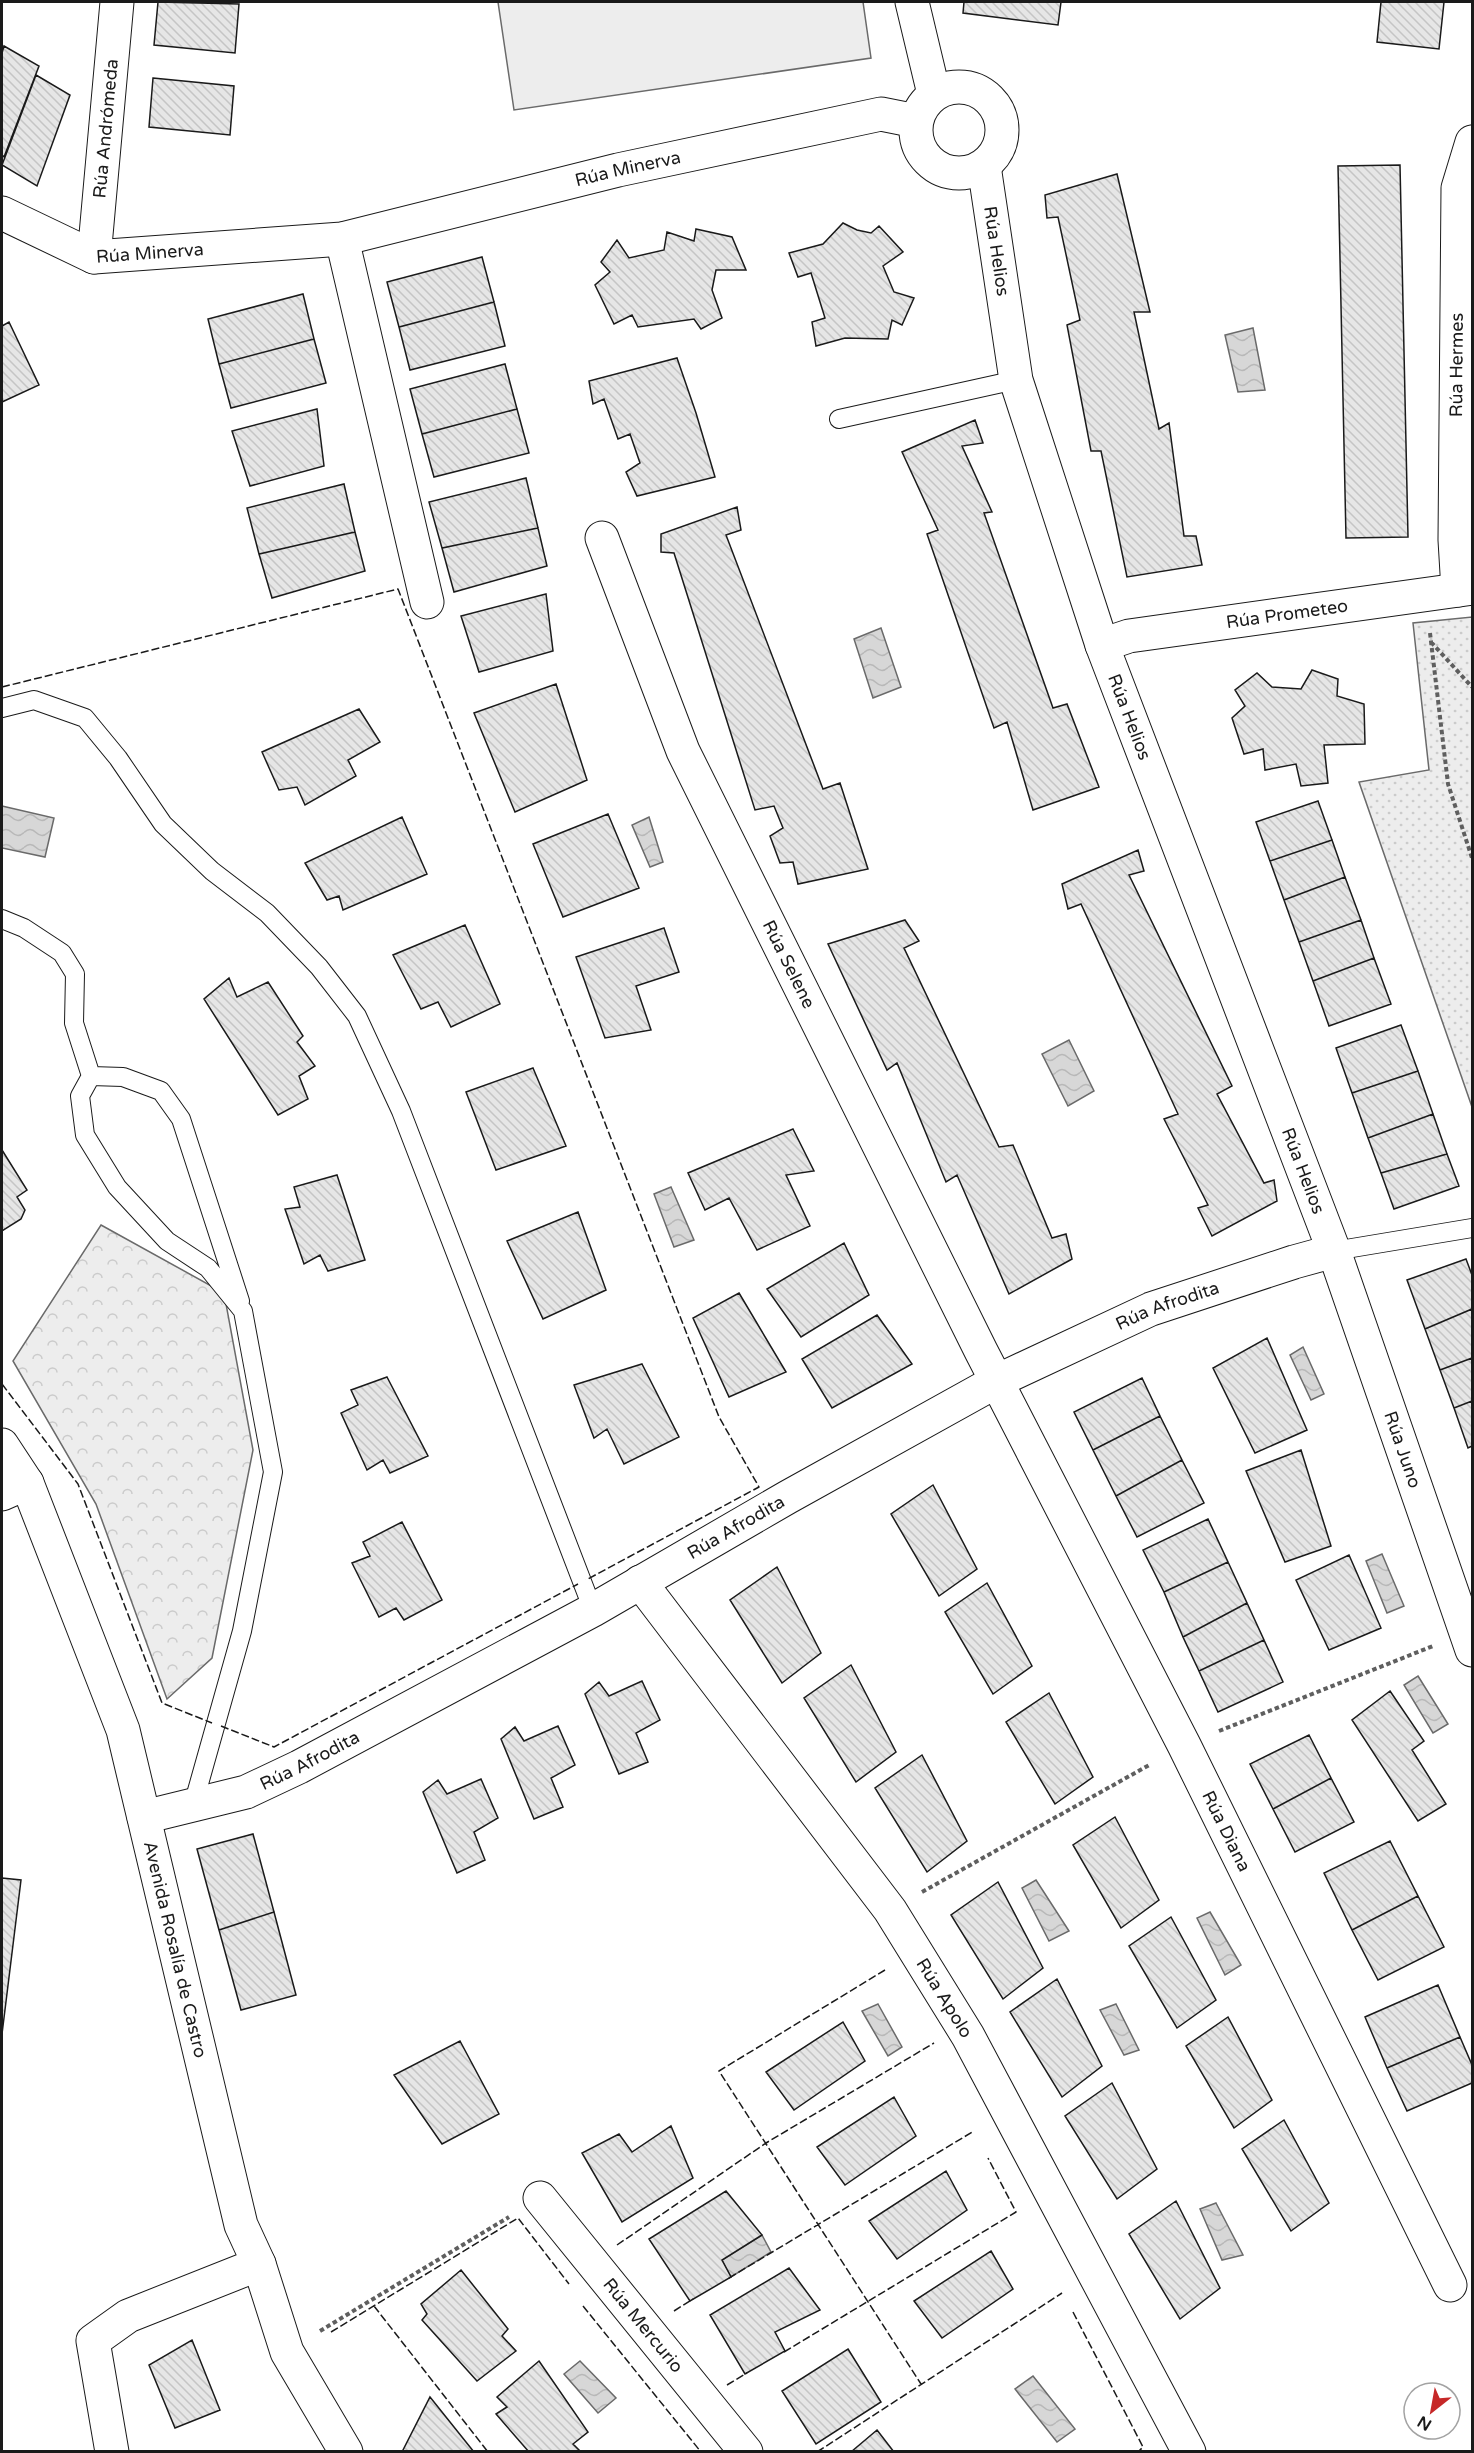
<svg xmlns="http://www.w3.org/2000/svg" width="1474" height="2453" font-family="'Varela Round',sans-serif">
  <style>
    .forest { fill: url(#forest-crowns); stroke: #6a6a6a; stroke-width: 1.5 }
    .park { fill: url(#park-dots); stroke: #6a6a6a; stroke-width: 1.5 }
    .garden { fill: #ededed; stroke: #6a6a6a; stroke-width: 1.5 }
    .water { fill: url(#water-waves); stroke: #6a6a6a; stroke-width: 1.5 }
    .building { fill: url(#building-back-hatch); stroke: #1a1a1a; stroke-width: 1.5 }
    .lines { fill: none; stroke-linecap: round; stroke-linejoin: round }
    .service-casing { stroke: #1a1a1a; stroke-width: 20 }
    .minor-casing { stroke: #1a1a1a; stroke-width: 35 }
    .tertiary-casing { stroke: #1a1a1a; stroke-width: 35 }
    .path { stroke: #5f5f5f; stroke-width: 4; stroke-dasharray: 4.5 3; stroke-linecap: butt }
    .service { stroke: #fff; stroke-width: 18 }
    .minor { stroke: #fff; stroke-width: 33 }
    .tertiary { stroke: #fff; stroke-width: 33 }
    .fence { stroke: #1a1a1a; stroke-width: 1.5; stroke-dasharray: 8 3; stroke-linecap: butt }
    .labels { text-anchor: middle; stroke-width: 4.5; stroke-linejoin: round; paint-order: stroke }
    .street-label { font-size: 18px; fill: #1a1a1a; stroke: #fff }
  </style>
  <defs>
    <pattern id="forest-crowns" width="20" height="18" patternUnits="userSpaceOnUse" patternTransform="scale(1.5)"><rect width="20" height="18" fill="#ededed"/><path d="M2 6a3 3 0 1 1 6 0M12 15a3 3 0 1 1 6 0" fill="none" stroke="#cbcbcb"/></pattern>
    <pattern id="park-dots" width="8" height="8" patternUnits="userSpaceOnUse" patternTransform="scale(1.5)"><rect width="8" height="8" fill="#ededed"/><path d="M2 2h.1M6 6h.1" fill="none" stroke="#cbcbcb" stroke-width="1.8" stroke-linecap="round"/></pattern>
    <pattern id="water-waves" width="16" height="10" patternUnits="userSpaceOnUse" patternTransform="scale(1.5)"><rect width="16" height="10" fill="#d7d7d7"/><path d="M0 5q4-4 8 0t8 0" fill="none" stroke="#b8b8b8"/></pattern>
    <pattern id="building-back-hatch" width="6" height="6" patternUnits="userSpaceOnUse" patternTransform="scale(1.5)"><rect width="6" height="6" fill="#e6e6e6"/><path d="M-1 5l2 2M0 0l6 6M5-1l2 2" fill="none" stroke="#c5c5c5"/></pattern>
  </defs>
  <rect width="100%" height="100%" fill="#fff"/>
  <!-- forest -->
  <path class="forest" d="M101 1225 224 1293 253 1450 212 1658 167 1699 96 1504 13 1361Z"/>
  <!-- park -->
  <path class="park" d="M1472 617V1107L1359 782 1429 770 1413 623Z"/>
  <!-- garden -->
  <path class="garden" d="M498 2H863L871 58 514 110Z"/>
  <!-- water -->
  <path class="water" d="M1253 328 1265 390 1238 392 1225 335Z
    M881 628 901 687 873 698 854 639Z
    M2 806 54 818 45 857 2 848Z
    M649 817 663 862 650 867 632 825Z
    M1069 1040 1094 1091 1068 1106 1042 1054Z
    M671 1187 694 1240 674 1247 654 1194Z
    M1303 1347 1324 1394 1311 1400 1290 1355Z
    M1382 1554 1404 1606 1387 1613 1366 1561Z
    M1418 1676 1448 1724 1433 1733 1404 1685Z
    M1036 1880 1069 1931 1049 1941 1022 1888Z
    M1210 1912 1241 1965 1225 1975 1197 1918Z
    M878 2004 902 2047 888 2056 862 2011Z
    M1116 2004 1139 2050 1124 2055 1100 2010Z
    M1216 2203 1243 2255 1222 2260 1200 2209Z
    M762 2235 771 2252 731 2277 722 2260Z
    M580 2361 616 2398 598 2413 564 2374Z
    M1033 2376 1075 2429 1057 2442 1015 2389Z"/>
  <!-- building -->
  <path class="building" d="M158 2 239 4 235 53 154 45Z
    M964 2H1061L1058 25 963 13Z
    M1381 2H1444L1439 49 1377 42Z
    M4 46 39 66 4 157 2 155V53Z
    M36 75 70 95 37 186 2 165Z
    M153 78 234 86 230 135 149 127Z
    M1400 165 1408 537 1346 538 1338 166Z
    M1117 174 1150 312H1134L1159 429 1169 423 1184 536H1196L1202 565 1127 577 1101 451H1091L1067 325 1080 320 1058 217 1047 218 1045 195Z
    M843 223 857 230 871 233 879 226 903 252 883 266 894 292 914 298 902 325 892 320 888 339 845 338 816 346 812 322 825 318 811 273 798 277 789 253 823 244Z
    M696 229 732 237 746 270H716L712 290 722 318 701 329 694 319 638 327 632 315 614 324 595 285 610 272 601 262 617 240 629 258 664 250 667 232 694 241Z
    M482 257 494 302 399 327 387 282Z
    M303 294 314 339 219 364 208 319Z
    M494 302 505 346 410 370 399 327Z
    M9 322 39 385 2 402V326Z
    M314 339 326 383 231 408 219 364Z
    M677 358 696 413 715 477 637 496 626 472 640 463 630 434 618 439 604 399 593 404 589 381Z
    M505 364 517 409 422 434 410 389Z
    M317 409 324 466 250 486 232 431Z
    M517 409 529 453 434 477 422 434Z
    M975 420 983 443 962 446 992 512 984 513 1053 708 1067 704 1099 787 1033 810 1007 722 994 728 927 534 938 530 902 452Z
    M526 478 538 528 442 548 429 502Z
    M344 484 355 532 259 554 247 508Z
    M737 507 741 530 726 535 823 789 840 783 868 869 798 884 793 862 780 863 770 836 783 828 774 806 755 810 674 553 661 552V534Z
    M538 528 547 566 454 592 442 548Z
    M355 532 365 571 272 598 259 554Z
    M546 594 553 651 479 672 461 616Z
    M1312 670 1338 679 1337 696 1364 704 1365 744 1324 745 1328 783 1301 786 1296 764 1265 770 1263 749 1244 754 1232 718 1245 706 1235 690 1257 673 1272 687 1301 689Z
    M556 684 587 780 515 812 474 713Z
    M359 709 380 742 348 760 356 776 305 805 297 787 279 790 262 752Z
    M1318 801 1332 840 1270 861 1256 822Z
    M608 814 639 888 563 917 533 844Z
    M402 817 427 874 343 910 339 896 327 900 305 863Z
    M1332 840 1345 877 1284 900 1270 861Z
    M1138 850 1144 871 1129 875 1232 1086 1217 1094 1264 1183 1274 1180 1277 1201 1212 1236 1198 1208 1208 1205 1164 1119 1178 1114 1081 904 1068 909 1062 884Z
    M1345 877 1361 920 1299 942 1284 900Z
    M905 920 919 941 904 948 999 1147 1013 1145 1052 1238 1066 1234 1072 1259 1009 1294 957 1175 946 1182 897 1063 887 1070 828 944Z
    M1361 920 1374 958 1313 981 1299 942Z
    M465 925 500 1004 451 1027 438 1002 421 1009 393 955Z
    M664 928 679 972 636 986 651 1030 605 1038 576 957Z
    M1374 958 1391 1004 1329 1026 1313 981Z
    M229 978 237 997 268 982 303 1036 297 1042 315 1066 299 1076 308 1099 278 1115 204 999Z
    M1401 1025 1418 1071 1352 1093 1336 1048Z
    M533 1068 566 1146 496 1170 466 1092Z
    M1418 1071 1433 1114 1368 1138 1352 1093Z
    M1433 1114 1447 1154 1381 1173 1368 1138Z
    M793 1129 814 1171 786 1175 810 1226 757 1250 729 1198 705 1210 688 1173Z
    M2 1150 27 1190 17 1197 25 1210 21 1219 2 1231Z
    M1447 1154 1459 1186 1394 1209 1381 1173Z
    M337 1175 365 1260 328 1271 320 1255 304 1264 285 1209 300 1207 294 1187Z
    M578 1212 606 1290 543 1319 507 1241Z
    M844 1243 869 1295 801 1337 767 1289Z
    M1466 1259 1472 1275V1309L1425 1329 1407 1280Z
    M739 1293 786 1372 729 1397 693 1318Z
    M1472 1309V1358L1440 1370 1425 1329Z
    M877 1315 912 1364 832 1408 802 1359Z
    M1267 1338 1307 1430 1255 1453 1213 1368Z
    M1472 1358V1401L1454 1408 1440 1370Z
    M642 1364 679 1437 624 1464 607 1429 594 1438 574 1385Z
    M387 1377 428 1456 390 1473 383 1460 367 1470 341 1413 358 1405 351 1390Z
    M1142 1378 1160 1416 1093 1450 1074 1412Z
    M1472 1401V1446L1468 1448 1454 1408Z
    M1160 1416 1182 1460 1116 1496 1093 1450Z
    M1301 1450 1331 1546 1285 1562 1246 1471Z
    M1182 1460 1204 1503 1137 1537 1116 1496Z
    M933 1485 977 1569 939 1596 891 1514Z
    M1208 1519 1228 1562 1164 1592 1143 1550Z
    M402 1522 442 1600 404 1620 396 1608 379 1617 352 1563 370 1556 363 1542Z
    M1349 1555 1381 1628 1329 1650 1296 1580Z
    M1228 1562 1247 1603 1183 1637 1164 1592Z
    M777 1567 821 1653 782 1683 730 1600Z
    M987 1583 1032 1666 993 1694 945 1612Z
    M1247 1603 1264 1640 1199 1671 1183 1637Z
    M1264 1640 1283 1682 1218 1712 1199 1671Z
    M851 1665 896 1752 856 1782 804 1698Z
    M642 1681 660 1720 636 1733 648 1762 619 1774 585 1694 599 1682 609 1696Z
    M1390 1691 1424 1741 1412 1750 1446 1804 1418 1821 1352 1720Z
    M1049 1693 1093 1777 1055 1804 1006 1722Z
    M558 1726 575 1765 551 1778 563 1807 534 1819 501 1739 515 1727 524 1741Z
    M1309 1735 1331 1778 1273 1809 1250 1764Z
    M922 1755 967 1841 927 1872 875 1788Z
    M1331 1778 1354 1822 1295 1852 1273 1809Z
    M481 1779 498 1818 474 1832 485 1860 457 1873 423 1792 438 1780 447 1794Z
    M1115 1817 1159 1900 1121 1928 1073 1845Z
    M253 1834 274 1912 219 1930 197 1849Z
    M1390 1841 1418 1896 1352 1930 1324 1873Z
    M2 1878 21 1880 2 2034Z
    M998 1882 1043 1968 1003 1999 951 1915Z
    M1418 1896 1444 1947 1378 1980 1352 1930Z
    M274 1912 296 1995 241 2010 219 1930Z
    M1171 1917 1216 2000 1177 2028 1129 1946Z
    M1057 1979 1102 2066 1062 2097 1010 2012Z
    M1438 1985 1460 2037 1387 2068 1365 2017Z
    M1228 2017 1272 2100 1234 2128 1186 2046Z
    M843 2022 865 2061 794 2110 766 2072Z
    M1460 2037 1472 2065V2083L1407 2111 1387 2068Z
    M460 2041 499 2114 442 2144 394 2075Z
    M1112 2083 1157 2169 1117 2199 1065 2116Z
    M894 2097 916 2136 845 2185 817 2147Z
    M1284 2120 1329 2203 1291 2231 1242 2149Z
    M671 2126 693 2178 622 2222 582 2153 619 2134 632 2152Z
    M946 2171 967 2210 897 2259 869 2221Z
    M726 2191 762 2235 722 2260 731 2277 690 2301 649 2239Z
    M1176 2201 1220 2288 1180 2319 1129 2234Z
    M991 2251 1013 2289 942 2338 914 2301Z
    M789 2268 820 2310 775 2332 785 2351 745 2374 710 2315Z
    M461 2270 508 2329 502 2336 516 2351 477 2381 422 2320 427 2314 421 2304Z
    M192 2340 220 2410 175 2428 149 2365Z
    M848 2349 881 2402 816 2444 782 2391Z
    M539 2361 588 2432 573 2444 581 2452H529L496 2414 507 2407 497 2397Z
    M430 2397 474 2452H402Z
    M877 2430 894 2452H851Z"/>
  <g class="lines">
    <defs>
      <path id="service" d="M839 419 1016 380
        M2 708 34 700 85 718 118 758 163 824 212 871 267 913 319 967 357 1016 401 1111 593 1610
        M2 919 24 928 62 953 75 974 74 1023 91 1076 80 1096 85 1135 117 1187 167 1241 208 1268 243 1311 273 1472 242 1631 193 1805
        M91 1076 123 1077 161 1091 181 1119 240 1301
        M1334 1251 1472 1228"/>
      <g id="minor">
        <path d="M912 2 934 94"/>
        <circle cx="959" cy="130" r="43"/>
        <path id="s1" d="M984 166 1016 380 1102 645 1334 1251 1472 1650"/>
        <path id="s2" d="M2 213 94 257 342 239 618 170 881 114 916 121"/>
        <path d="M342 239 427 602"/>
        <path id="s3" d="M94 257 117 2"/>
        <path id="s4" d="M602 538 683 751 981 1351 1184 1745 1450 2285"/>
        <path id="s5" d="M1458 590 1455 540 1458 188 1472 142"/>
        <path id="s6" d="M1102 645 1129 636 1472 588"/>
        <path d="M2 1494 27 1483"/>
        <path id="s7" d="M640 1582 890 1910 968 2036 1189 2452"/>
        <path id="s8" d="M144 1817 246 1792 299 1767 593 1610 788 1497 997 1381 1151 1309 1294 1262 1334 1251"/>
        <path id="s9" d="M540 2198 746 2452"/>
        <path d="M112 2452 93 2341 128 2316 259 2264"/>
      </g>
      <g id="tertiary">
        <path id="s10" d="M2 1445 27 1483 123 1730 241 2225 259 2264 287 2352 346 2452"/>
      </g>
    </defs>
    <!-- service casing -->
    <use href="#service" class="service-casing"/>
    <!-- minor casing -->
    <use href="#minor" class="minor-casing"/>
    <!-- tertiary casing -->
    <use href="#tertiary" class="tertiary-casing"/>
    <!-- path -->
    <path class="path" d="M1430 633 1448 784 1472 858
      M1431 642 1472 687
      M1219 1731 1433 1646
      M922 1892 1151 1764
      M320 2331 509 2217"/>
    <!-- service -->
    <use href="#service" class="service"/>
    <!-- minor -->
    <use href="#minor" class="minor"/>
    <!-- tertiary -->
    <use href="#tertiary" class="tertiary"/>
    <!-- fence -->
    <path class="fence" d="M2 687 398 589 719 1417 759 1487 586 1580
      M2 1384 78 1484 162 1703 212 1723
      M221 1726 274 1747 578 1584
      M885 1970 719 2071 921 2384
      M617 2245 766 2143 934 2043
      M729 2278 974 2131
      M374 2306 488 2452
      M583 2306 701 2452
      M674 2311 693 2299
      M1073 2312 1143 2447 1138 2452
      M331 2332 518 2218 569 2284
      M784 2352 1016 2212 988 2158
      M727 2385 747 2373
      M817 2452 1062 2293"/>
  </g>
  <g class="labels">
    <!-- street labels -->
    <g class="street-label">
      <text dy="6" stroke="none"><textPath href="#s3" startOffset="129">Rúa Andrómeda</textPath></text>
      <text dy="6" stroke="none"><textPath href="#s2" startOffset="645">Rúa Minerva</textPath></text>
      <text dy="6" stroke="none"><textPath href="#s2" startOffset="158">Rúa Minerva</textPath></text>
      <text dy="6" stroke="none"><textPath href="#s1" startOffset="86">Rúa Helios</textPath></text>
      <text dy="6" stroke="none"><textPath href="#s5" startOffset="225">Rúa Hermes</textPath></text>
      <text dy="6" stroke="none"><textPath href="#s6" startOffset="188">Rúa Prometeo</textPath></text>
      <text dy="6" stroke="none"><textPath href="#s1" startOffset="572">Rúa Helios</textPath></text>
      <text dy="6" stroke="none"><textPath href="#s4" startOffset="466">Rúa Selene</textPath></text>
      <text dy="6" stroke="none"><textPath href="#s1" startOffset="1058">Rúa Helios</textPath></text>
      <text dy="6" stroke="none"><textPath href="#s8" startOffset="1148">Rúa Afrodita</textPath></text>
      <text dy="6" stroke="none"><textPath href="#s1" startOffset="1354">Rúa Juno</textPath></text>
      <text dy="6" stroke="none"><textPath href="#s8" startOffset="662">Rúa Afrodita</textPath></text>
      <text dy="6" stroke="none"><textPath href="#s8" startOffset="176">Rúa Afrodita</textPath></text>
      <text dy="6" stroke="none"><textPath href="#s4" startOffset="1437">Rúa Diana</textPath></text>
      <text dy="6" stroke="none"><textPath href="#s10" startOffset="536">Avenida Rosalía de Castro</textPath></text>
      <text dy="6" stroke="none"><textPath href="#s7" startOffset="516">Rúa Apolo</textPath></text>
      <text dy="6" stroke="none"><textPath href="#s9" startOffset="164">Rúa Mercurio</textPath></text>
    </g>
  </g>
  <!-- border -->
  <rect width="1474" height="2453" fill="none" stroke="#1a1a1a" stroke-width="6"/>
  <!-- north arrow -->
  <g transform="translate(1432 2411) rotate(211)"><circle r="28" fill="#ffffff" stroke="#a3a3a3" stroke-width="1.5"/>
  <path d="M0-4.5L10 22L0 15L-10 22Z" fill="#c62828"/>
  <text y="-9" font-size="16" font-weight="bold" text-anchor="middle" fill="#1a1a1a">N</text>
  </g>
</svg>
